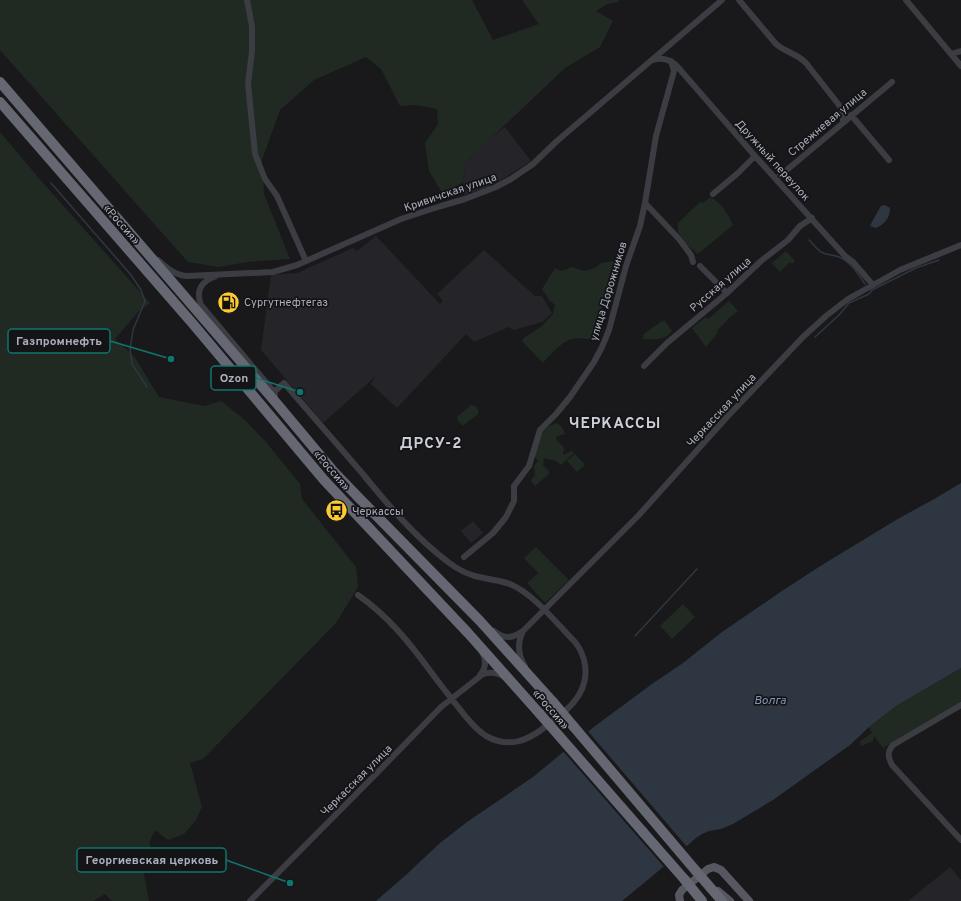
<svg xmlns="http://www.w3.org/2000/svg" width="961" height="901" font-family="Overpass,sans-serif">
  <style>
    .built { fill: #252529 }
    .green { fill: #202a23 }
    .water { fill: #2e3741 }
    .pier { fill: #19191c }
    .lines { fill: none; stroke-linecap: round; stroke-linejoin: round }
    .stream { stroke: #2e3741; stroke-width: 1.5 }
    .minor { stroke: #3c3c43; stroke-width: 6 }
    .major { stroke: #565760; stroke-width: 8 }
    .highway { stroke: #656872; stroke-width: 10 }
    .major-bridge { stroke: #565760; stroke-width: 8 }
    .highway-bridge { stroke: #656872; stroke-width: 10 }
    .labels { text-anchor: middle; stroke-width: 3.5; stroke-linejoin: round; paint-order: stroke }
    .street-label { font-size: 11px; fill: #abaebc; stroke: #141417 }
    .poi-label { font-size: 11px; fill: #abaebc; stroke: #141417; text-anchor: start }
    .water-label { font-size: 12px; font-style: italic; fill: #8099b8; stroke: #141417 }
    .district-label { font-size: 15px; font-weight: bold; letter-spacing: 1px; fill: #ccced8; stroke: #141417 }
    .leader { fill: none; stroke: #0f766e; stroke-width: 1.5 }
    .callout-dot { fill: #0f766e; stroke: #141417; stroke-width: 1.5 }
    .callout { fill: #141417; stroke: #0f766e; stroke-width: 1.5 }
    .callout-label { font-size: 12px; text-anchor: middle; font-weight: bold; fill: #abaebc }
  </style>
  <rect width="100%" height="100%" fill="#19191c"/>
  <!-- built -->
  <path class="built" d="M505 127 531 161 500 181 484 189 464 195 463 182 466 162 490 139Z
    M376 236 440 304 443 301 437 294 484 250 535 296H542L552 313 542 322 514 330 509 327 474 342 466 334 397 408 371 384 375 377 323 423 261 350 271 275 297 273 353 248 357 251Z
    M473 521 483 533 471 543 461 531Z
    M950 867 961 880V901H908Z"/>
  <!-- green -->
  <path class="green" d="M0 0H472L493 40 539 24 522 0H619L618 2 607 4 596 11 613 21 600 47 565 68 466 162 463 182 443 194 429 171 425 143 438 124 437 109 415 105 400 106 381 69 366 57 314 80 280 110 262 160 264 194 290 259 247 262 219 267 188 262 0 50Z
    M0 132 43 183 150 303 138 312 115 339 134 356 159 397 204 406 221 401 245 420 266 442 300 484 302 499 356 567 358 587 336 623 203 759 190 763 195 781 198 793 202 807 196 820 184 834 168 840 155 830 150 841V863L144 874 149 901H112L105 894 93 901H0Z
    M710 197C722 203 728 214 733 225L698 254 687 245 678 232V223L700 202 703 203Z
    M786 251 795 261 792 264 790 262 780 272 772 263Z
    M613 261 616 265 607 290 593 340C588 339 582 338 577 338 563 339 552 353 543 363L522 341 524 338 542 326 553 314 555 305 549 300 542 289 555 268C562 273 565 270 572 267L584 271 595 268 601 263Z
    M729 301 738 311 730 317 717 331 718 332 706 347 692 328 706 317 708 319Z
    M662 321H665L672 331C666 340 654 340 643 339L644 334Z
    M471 405C476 405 479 409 478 414L464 425H462L458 421 457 417Z
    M557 423C561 426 564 429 565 434L557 436 556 439 564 448 563 455 572 451 574 453 561 465 556 461 544 458 543 465 549 471V474L543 479 535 486 531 481 533 477 535 476 534 466 538 461 534 456C537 448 539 435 545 429 548 426 553 424 557 423Z
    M575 454 585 465 577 472 567 461Z
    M536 547 569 580 546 602H544L527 583 538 573 524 558Z
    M683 604 695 617 672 639 660 626Z
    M961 668V702L883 748 874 736 873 741 861 746 860 741 872 733 869 727 896 706Z"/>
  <!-- water -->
  <path class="water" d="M885 205 890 208C890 218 885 224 876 228L870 226 874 218 881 206Z
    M961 483V668L896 706 869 727 850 745 773 800 733 824 721 829 709 831 702 834 696 838 656 873 622 901H376L407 874 440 843 467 822 533 777 595 726 652 684 683 663 722 632 782 591 822 565 896 520 936 498Z"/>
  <!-- pier -->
  <path class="pier" d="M587 730 688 848 665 868 562 750Z"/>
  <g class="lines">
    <!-- stream -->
    <path class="stream" d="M51 183 131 275 141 290 145 301 133 330 130 349 132 364 147 387
      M809 240C813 244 818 251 823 253 828 255 834 255 839 257 851 262 858 274 865 284
      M815 337 839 315 849 303 869 294 872 290 916 268 939 260
      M635 636 697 569"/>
    <!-- minor -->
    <path class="minor" d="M247 0 252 26V51L248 84 255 154 265 179 277 196 306 261
      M739 0 776 44C785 52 798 54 806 63L839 105 843 113V122
      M906 0 961 66
      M951 54 961 51
      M653 60C662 57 669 59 676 65L755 156 845 256 853 262 873 285
      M851 115 889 160
      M776 179 892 82
      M713 194 738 173 755 156
      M645 203 679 239 691 255 693 262
      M158 260C167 268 174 275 187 276L273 272 297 265 401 219 441 206 465 199 496 187 511 179 533 164 557 141 722 0
      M700 266 727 293
      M216 276C202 281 195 290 201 305L274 392 275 395
      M644 366 667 343 727 293 761 261 788 240 800 226 812 218
      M274 392 284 383C310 413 336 443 362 473 388 505 415 537 448 562 458 570 471 576 484 578 493 580 502 581 510 584 534 594 557 624 575 642 586 656 589 675 581 691 574 706 558 717 545 727 526 742 508 748 486 736 478 731 472 724 466 717 454 702 442 687 431 672 409 642 388 616 358 595
      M464 557 493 533 506 517 514 501V486L529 466 540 430 556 414 570 397 594 362 602 347 609 330 626 266 640 226 645 203 656 136 674 71 671 61
      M494 631C504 639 512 639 523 631L638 516 727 417 803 337 826 316 848 299 900 270 961 245
      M523 631C517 643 518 655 525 666
      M480 675C486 668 487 661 482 652
      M961 705 893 745C887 752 888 757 892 765L961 840
      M250 901 373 777 441 707 483 674C490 672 497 672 504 677"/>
    <!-- major -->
    <path class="major" d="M680 901 679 895 682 890 708 869 714 867 721 870 749 901"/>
    <!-- highway -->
    <path class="highway" d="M0 82 278 405 334 472 359 498 480 621 553 702
      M0 102 193 324 324 480 468 633 540 714
      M574 727 696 871
      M643 832 685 880"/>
    <!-- major-bridge -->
    <path class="major-bridge" d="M718 891 730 901"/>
    <!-- highway-bridge -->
    <path class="highway-bridge" d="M553 702 574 727
      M540 714 643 832
      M696 871 722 901
      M685 880 702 901"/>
  </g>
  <!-- icons -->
  <defs>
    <symbol id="fuel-disc" viewBox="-11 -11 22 22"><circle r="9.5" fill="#fdcb2f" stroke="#141417"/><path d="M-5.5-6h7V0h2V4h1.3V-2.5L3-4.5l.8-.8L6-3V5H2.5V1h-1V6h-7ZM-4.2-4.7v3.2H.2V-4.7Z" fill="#111"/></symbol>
    <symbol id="bus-disc" viewBox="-11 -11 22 22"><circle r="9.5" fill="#fdcb2f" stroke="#141417"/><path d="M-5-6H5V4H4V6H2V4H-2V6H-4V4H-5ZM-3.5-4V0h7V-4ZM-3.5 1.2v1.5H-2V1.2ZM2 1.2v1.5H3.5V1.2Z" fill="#111"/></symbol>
  </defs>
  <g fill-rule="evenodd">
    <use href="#fuel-disc" x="216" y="290" width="25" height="25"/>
    <use href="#bus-disc" x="324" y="498" width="25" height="25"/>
  </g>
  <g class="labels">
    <!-- street labels -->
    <g class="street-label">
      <text transform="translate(827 122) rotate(-40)" y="4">Стрежневая улица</text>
      <text transform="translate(773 160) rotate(48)" y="4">Дружный переулок</text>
      <text transform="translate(450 192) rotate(-19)" y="4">Кривичская улица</text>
      <text transform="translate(122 224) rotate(49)" y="4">«Россия»</text>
      <text transform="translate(720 284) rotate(-41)" y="4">Русская улица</text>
      <text transform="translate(608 291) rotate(-73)" y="4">улица Дорожников</text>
      <text transform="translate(721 410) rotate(-47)" y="4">Черкасская улица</text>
      <text transform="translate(332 470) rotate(49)" y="4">«Россия»</text>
      <text transform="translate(551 709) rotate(49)" y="4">«Россия»</text>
      <text transform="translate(356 780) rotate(-45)" y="4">Черкасская улица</text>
    </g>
    <!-- poi labels -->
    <g class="poi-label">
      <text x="244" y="306">Сургутнефтегаз</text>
      <text x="352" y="515">Черкассы</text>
    </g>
    <!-- water labels -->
    <g class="water-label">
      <text x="770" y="704">Волга</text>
    </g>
    <!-- district labels -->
    <g class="district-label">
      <text x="615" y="428">ЧЕРКАССЫ</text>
      <text x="431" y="448">ДРСУ-2</text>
    </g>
  </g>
  <!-- callouts -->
  <path class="leader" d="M171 359L110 341M300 392L256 378M290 883L226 860"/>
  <g class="callout-dot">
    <circle cx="171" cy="359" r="4"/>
    <circle cx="300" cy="392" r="4"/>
    <circle cx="290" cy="883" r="4"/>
  </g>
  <g class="callout">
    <rect x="8" y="329" width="102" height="24" rx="4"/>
    <rect x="211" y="366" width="45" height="24" rx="4"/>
    <rect x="77" y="848" width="149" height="24" rx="4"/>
  </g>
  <g class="callout-label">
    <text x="59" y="345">Газпромнефть</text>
    <text x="234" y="382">Ozon</text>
    <text x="152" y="864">Георгиевская церковь</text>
  </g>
</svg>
